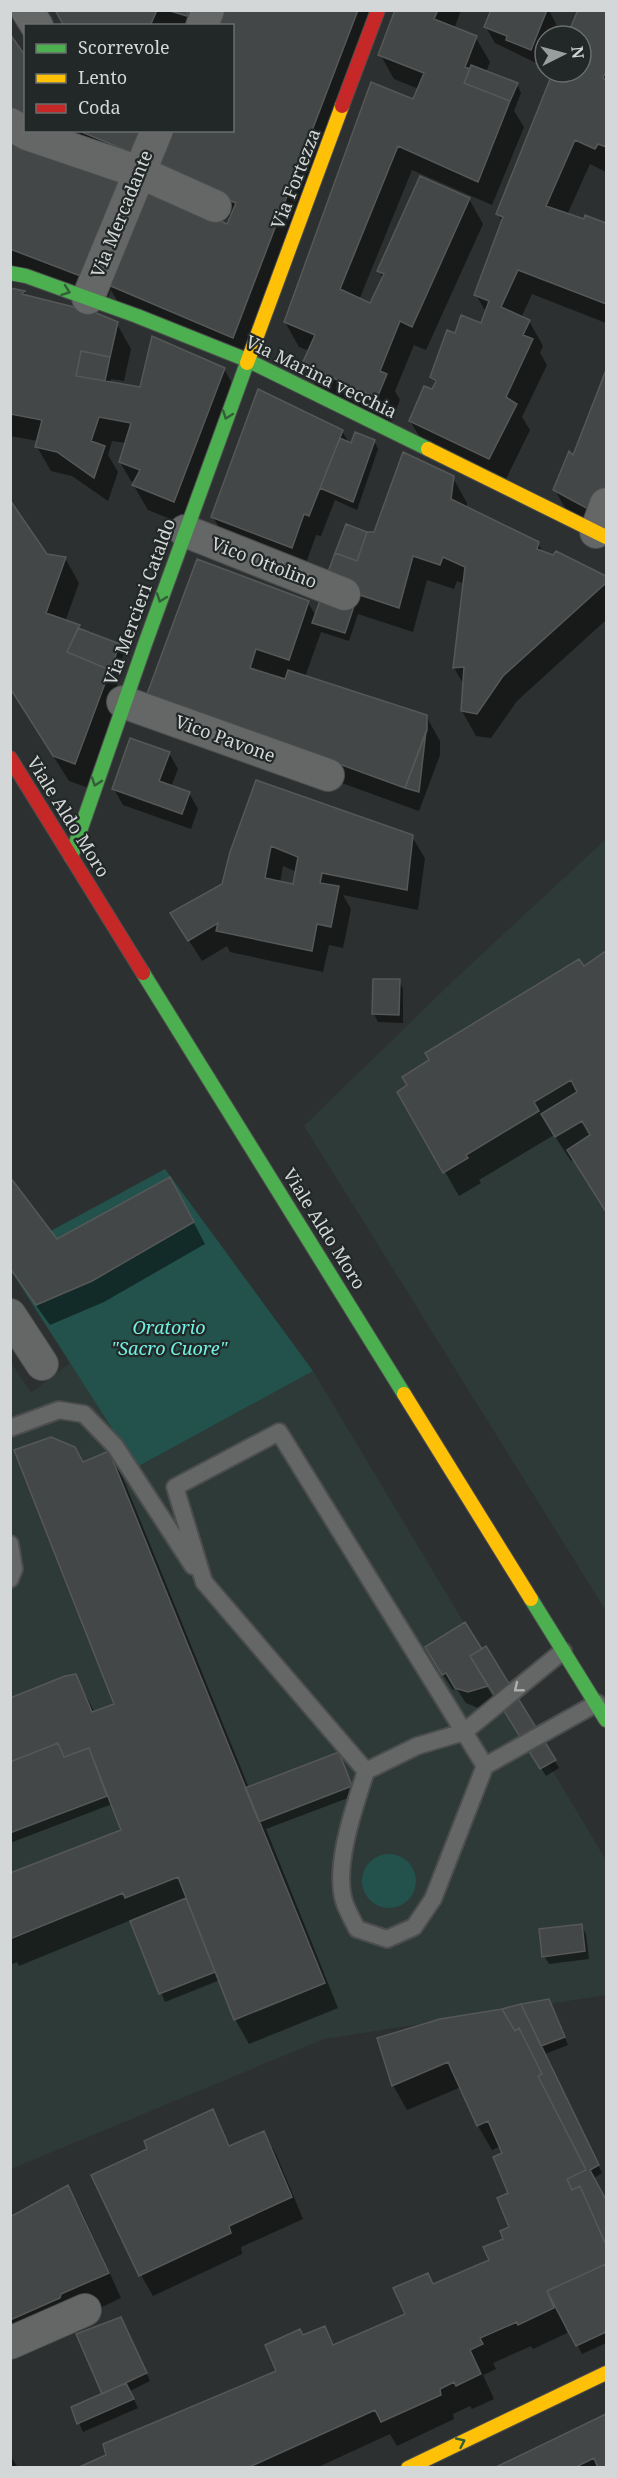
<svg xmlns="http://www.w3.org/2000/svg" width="617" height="2478" font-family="'Noto Serif',serif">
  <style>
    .built { fill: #2e3a38 }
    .green { fill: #23524d }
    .shadow { fill: #0007; fill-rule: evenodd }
    .building { fill: #444747; stroke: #565858; stroke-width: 1.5; fill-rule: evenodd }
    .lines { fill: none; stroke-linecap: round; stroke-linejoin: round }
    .lane-casing { stroke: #4c4d4d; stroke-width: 20 }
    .street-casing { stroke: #4c4d4d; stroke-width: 34 }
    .fast-casing { stroke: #4c4d4d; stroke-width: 16 }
    .slow-casing { stroke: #4c4d4d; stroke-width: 16 }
    .jam-casing { stroke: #4c4d4d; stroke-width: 16 }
    .lane { stroke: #656767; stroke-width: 16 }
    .street { stroke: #656767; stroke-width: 32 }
    .fast { stroke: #4caf50; stroke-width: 14 }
    .slow { stroke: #ffc107; stroke-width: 14 }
    .jam { stroke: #c62828; stroke-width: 14 }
    .oneway { stroke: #335e37 }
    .oneway2 { stroke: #adb0b0 }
    .labels { text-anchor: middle; stroke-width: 4.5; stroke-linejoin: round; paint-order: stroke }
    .street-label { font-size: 18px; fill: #d4d7d7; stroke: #222827 }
    .park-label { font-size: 18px; font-style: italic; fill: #71f1e2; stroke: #222827 }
  </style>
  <rect width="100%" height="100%" fill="#2d3030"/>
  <!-- built -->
  <path class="built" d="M606 839V1611L304 1126 453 981Z
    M10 1361 31 1393 71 1362 137 1467 313 1371 606 1860V1995L324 2039 11 2169Z"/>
  <!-- green -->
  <path class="green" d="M165 1169 313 1371 137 1467 11 1271 10 1253Z
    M362 1881a27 27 0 1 1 54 0a27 27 0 1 1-54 0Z"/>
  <!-- shadow -->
  <path class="shadow" d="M55 10H214L208 26H64Z
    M224 10H380L247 361 122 309 111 290 105 304 10 267V34L26 57V130H73L83 148 79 160 133 178 143 195 146 188 228 226 231 219 167 193 153 169 170 130H232V26H217ZM33 140 59 155 54 156 32 143ZM125 194H129L89 288 86 287Z
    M397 10H461L454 29 476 38 490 62 486 72 517 84 521 93 514 111 524 127 492 205 412 170 359 300 371 305 383 279 379 271 469 199 483 224 426 350 414 345 395 391 400 400 391 422 318 389 303 364 310 351 299 347 285 322 414 101 419 89 394 79 380 54Z
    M492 10H549L556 24 552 36H545V52L540 65 495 43 486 27Z
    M581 10H606V172L590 164 567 215 584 221 605 224 606 226V323L532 294 521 318 529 321 543 346 540 353 547 365 522 417 530 430 504 483 425 446 410 421 432 391 436 384 431 377 456 334 481 324 486 312 476 295 503 223 498 214 556 72H581V36H570Z
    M78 130H164L137 160 83 138Z
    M10 289 24 292 26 296 117 324 131 349 124 381 111 379 110 383 141 389 224 369 238 394 188 526 148 510 120 462 126 443 112 441 108 455 118 472 108 501 72 476 51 471 37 447 38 441 10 436Z
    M606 371V535L569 515 555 490 574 458Z
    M342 431 351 446 374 441 378 449 357 510 335 500 321 536 316 535 304 569 225 538 213 517Z
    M453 478 467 503V508L538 543 543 553 554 557 557 553 606 578V620L517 701 491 738 476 736 462 711 464 685 454 668 465 584 457 581 454 589 427 580 413 632 358 614 349 641 321 632 305 677 426 716 440 741V755L419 811 163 718 308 603 316 616 367 533 375 534Z
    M46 555 65 558 79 583 65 622 79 626 81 631 119 646 124 654 114 679 123 695 89 788 69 781 10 687Z
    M169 753 178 769 171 787 189 793 198 809 191 829 123 805 114 789Z
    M257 782 412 837 425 858 418 910 343 895 351 909 343 948 329 945 323 972 230 952 227 946 202 961 172 914 224 883ZM283 866 297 872 294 885 280 883Z
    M606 953V1212L574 1159 571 1161 554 1135 479 1180 481 1183 459 1196 399 1092Z
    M399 980 403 989V1023L378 1022 374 1014Z
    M10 1179 56 1241 182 1200 205 1244 104 1302 50 1325 10 1269Z
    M109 1453 123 1478 249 1788 338 1753 356 1795 266 1829 338 2008 249 2044 235 2019 220 1980 165 2002 131 1920 19 1966 17 1962 10 1965V1871L12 1874 123 1831 112 1804 10 1843V1700L75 1675 95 1713 116 1705 83 1463Z
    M485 1648 559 1768 546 1776 489 1684 486 1685 496 1702 478 1708 466 1703 456 1688 453 1690 436 1664Z
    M581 1925 586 1934 589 1959 549 1964 544 1956Z
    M553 2009 568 2045 545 2054 602 2173 594 2178 606 2203V2343L582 2354 565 2321 563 2322 567 2333 533 2349 531 2346 493 2363 496 2369 483 2375 494 2399 472 2409 470 2406 453 2414 454 2419 397 2446 390 2434 316 2468H81L278 2371 303 2337 324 2328 335 2346 407 2315 434 2286 491 2261 511 2228 510 2194 504 2154 501 2146 492 2150 478 2126 461 2087 407 2110 393 2085Z
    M212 2111 231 2147 264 2133 276 2154 303 2219 241 2247 242 2254 153 2296 141 2275 149 2150Z
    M68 2187 82 2212 121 2298 10 2351V2218Z
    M125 2327 150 2381 130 2391 138 2408 83 2432 73 2408 104 2394Z
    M606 2415V2468H497Z
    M10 2455 17 2466 18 2468H10Z"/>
  <!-- building -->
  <path class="building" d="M55 10H157L150 26H64Z
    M167 10H189L187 16Z
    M222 10H358L233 338 106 284 145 186 227 224 236 203 151 169 168 130H232V26H215Z
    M395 10H438L434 19 477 36 465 67 470 69 464 83 510 101 478 182 398 146 340 289 370 303 384 274 377 271 420 176 470 198 412 327 400 321 380 371 387 374 377 398 302 364 315 335 284 322 371 82 413 99 424 73 378 55Z
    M491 10H547L531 50 506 40 507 36 484 27Z
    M578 10H606V71L603 78 606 80V147L598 144 595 149 575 140 546 206 584 219 585 215 606 223V304L518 270 501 307 530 320 523 335 533 339 506 397 517 404 489 459 409 421 424 386 432 389 436 381 430 377 447 330 455 333 461 315 481 323 489 301 474 295 503 217 496 214 553 72H581V36H567Z
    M10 34 26 57V120L10 112Z
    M471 65 518 83 510 101 464 83Z
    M10 129 134 177 91 280 10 249Z
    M77 130H140L132 153Z
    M10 288 25 291 22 294 94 312 118 322 110 357 81 351 76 376 140 387 152 336 225 368 174 502 132 485 140 470 119 462 131 423 99 417 91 441 105 446 94 478 57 452 35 447 42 420 10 414Z
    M81 351 110 357 105 381 76 376Z
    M606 370V515L605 518 553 490 569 451 573 455Z
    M258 389 343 430 309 516 304 514 292 548 211 517Z
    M355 432 375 440 353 502 320 488 340 438 351 443Z
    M403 452 454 476 451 499 539 542 537 549 553 555 556 551 606 576V583L503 676 477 714 461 711 464 667 453 668 465 567 443 557 440 565 413 556 399 608 324 583 335 553 357 561 367 532H374Z
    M10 500 47 554 66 557 46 613 80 625 67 652 110 670 75 764 53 756 10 688Z
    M346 524 367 532 357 561 335 553Z
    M197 559 309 601 289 660 256 649 250 668 285 679 288 670 427 715V730L405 788 147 694Z
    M326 584 358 594 345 633 312 623Z
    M78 628 120 644 110 670 67 652Z
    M426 731 419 792 405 788Z
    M130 738 170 752 159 781 190 792 182 814 112 789Z
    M256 780 413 835 407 890 322 873 320 883 339 886 331 927 317 924 312 951 216 931 218 923 188 941 170 913 222 884 230 852ZM271 846 298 857 293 884 265 878Z
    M606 951V1212L567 1150 590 1135 582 1121 555 1137 541 1114 577 1092 571 1080 534 1102 539 1111 466 1155 468 1158 443 1173 397 1092 407 1085 402 1077 429 1060 425 1053 579 959 584 966Z
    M373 979H400L399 1015 372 1014Z
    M10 1177 57 1239 170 1177 194 1222 92 1281 36 1305 10 1268Z
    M51 1437 75 1447 83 1462 109 1451 325 1983 234 2020 178 1877 125 1898 123 1893 10 1939V1873L121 1830 89 1748 64 1757 58 1743 10 1762V1698L65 1676 76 1674 92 1712 114 1704 14 1450Z
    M465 1622 482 1649 470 1656 488 1686 468 1692 455 1688 446 1673 442 1675 425 1647Z
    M486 1646 556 1760 540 1769 470 1656Z
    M58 1743 64 1757 89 1748 107 1796 10 1833V1762Z
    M339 1752 352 1786 259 1822 245 1788Z
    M186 1898 215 1972 159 1994 130 1921Z
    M582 1924 585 1951 542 1957 539 1929Z
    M549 1999 565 2037 541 2046 521 2004Z
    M521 2004 599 2165 590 2170 606 2200V2245L580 2186 572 2190 567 2179 586 2170 538 2076 542 2074 519 2028 515 2031 502 2009Z
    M502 2009 515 2031 519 2028 542 2074 538 2076 586 2170 567 2179 572 2190 580 2186 606 2245V2264L547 2291 554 2308 518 2325 517 2322 480 2338 483 2344 470 2350 481 2374 456 2386 454 2382 440 2389 441 2395 381 2422 375 2410 247 2468H77L106 2455 103 2444 276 2371 265 2345 300 2329 303 2335 325 2326 333 2345 405 2314 393 2288 428 2273 433 2284 489 2260 483 2247 503 2239 500 2231 509 2227 497 2198 508 2193 493 2157 502 2153 488 2121 477 2126 448 2062 392 2086 377 2038 440 2019Z
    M213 2109 229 2146 264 2131 292 2197 229 2226 231 2233 139 2276 91 2175 147 2149 144 2141Z
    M68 2185 109 2273 61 2294 60 2298 10 2320V2217Z
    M606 2264V2332L576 2346 547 2291Z
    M121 2317 147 2373 102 2394 76 2334Z
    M126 2383 134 2399 77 2424 71 2407Z
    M606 2414V2468H598L594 2458 574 2468H494Z"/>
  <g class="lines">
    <defs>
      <path id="lane" d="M10 1428 59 1410 84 1414 115 1446 193 1566
        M10 1544 14 1569 10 1579
        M485 1766 597 1703
        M366 1771C355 1805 332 1869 345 1904 348 1912 353 1921 357 1929L387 1939 414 1927 433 1899 485 1766 464 1732 279 1432 175 1487 204 1582 366 1771 417 1746 464 1732 563 1651"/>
      <path id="street" d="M27 10 37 26
        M202 26 208 10
        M10 124 27 134 139 172 215 206
        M88 298 157 130
        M185 531 344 594
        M596 532 606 504
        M123 702 328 775
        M10 1315 42 1364
        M10 2343 85 2310"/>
      <path id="fast" d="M10 273 26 276 137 316 247 360 428 449
        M71 857 145 644 247 363
        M143 973 404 1394
        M531 1599 606 1720"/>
      <path id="slow" d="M247 363 342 106
        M428 449 606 537
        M404 1394 531 1599
        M408 2468 606 2373"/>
      <path id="jam" d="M342 106 378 10
        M10 758 143 973"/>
    </defs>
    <!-- lane casing -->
    <use href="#lane" class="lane-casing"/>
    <!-- street casing -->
    <use href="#street" class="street-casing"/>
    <!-- fast casing -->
    <use href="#fast" class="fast-casing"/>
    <!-- slow casing -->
    <use href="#slow" class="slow-casing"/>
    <!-- jam casing -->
    <use href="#jam" class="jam-casing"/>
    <!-- lane -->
    <use href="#lane" class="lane"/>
    <!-- street -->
    <use href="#street" class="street"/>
    <!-- fast -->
    <use href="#fast" class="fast"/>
    <!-- slow -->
    <use href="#slow" class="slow"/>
    <!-- jam -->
    <use href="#jam" class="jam"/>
  </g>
  <!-- one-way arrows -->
  <defs><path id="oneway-chevron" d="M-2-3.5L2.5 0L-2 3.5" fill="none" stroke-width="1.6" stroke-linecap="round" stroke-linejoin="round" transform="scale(1.5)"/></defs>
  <g class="oneway">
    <use href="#oneway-chevron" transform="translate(66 291) rotate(20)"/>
    <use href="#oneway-chevron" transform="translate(227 415) rotate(110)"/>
    <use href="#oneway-chevron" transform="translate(161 598) rotate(110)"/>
    <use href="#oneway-chevron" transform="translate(96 782) rotate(109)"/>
    <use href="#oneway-chevron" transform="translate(461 2442) rotate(-25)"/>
  </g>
  <use class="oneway2" href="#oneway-chevron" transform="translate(518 1688) rotate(141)"/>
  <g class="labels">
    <!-- street labels -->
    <g class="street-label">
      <text transform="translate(296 179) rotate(-69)" y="6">Via Fortezza</text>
      <text transform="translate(122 214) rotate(-68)" y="6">Via Mercadante</text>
      <text transform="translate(321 377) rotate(26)" y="6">Via Marina vecchia</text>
      <text transform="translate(264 563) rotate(21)" y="6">Vico Ottolino</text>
      <text transform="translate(140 602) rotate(-70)" y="6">Via Mercieri Cataldo</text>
      <text transform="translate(225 739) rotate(20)" y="6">Vico Pavone</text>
      <text transform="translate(68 817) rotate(58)" y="6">Viale Aldo Moro</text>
      <text transform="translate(324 1229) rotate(58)" y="6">Viale Aldo Moro</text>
    </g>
    <!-- park labels -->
    <g class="park-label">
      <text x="169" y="1334">Oratorio<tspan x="169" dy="21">"Sacro Cuore"</tspan></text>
    </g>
  </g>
  <!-- border -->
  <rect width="617" height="2478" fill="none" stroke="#d4d7d7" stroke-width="24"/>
  <!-- legend -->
  <rect x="24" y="24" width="210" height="108" fill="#222827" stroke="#696e6d" stroke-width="1.5"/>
  <rect x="36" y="44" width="30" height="9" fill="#4caf50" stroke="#696e6d" stroke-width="1.5"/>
  <text x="78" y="54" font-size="18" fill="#d4d7d7">Scorrevole</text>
  <rect x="36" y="74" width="30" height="9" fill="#ffc107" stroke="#696e6d" stroke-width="1.5"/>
  <text x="78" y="84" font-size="18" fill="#d4d7d7">Lento</text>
  <rect x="36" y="104" width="30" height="9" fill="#c62828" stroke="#696e6d" stroke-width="1.5"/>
  <text x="78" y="114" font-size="18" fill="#d4d7d7">Coda</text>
  <!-- north arrow -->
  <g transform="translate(563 54) rotate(84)"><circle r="28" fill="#222827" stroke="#696e6d" stroke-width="1.5"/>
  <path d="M0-4.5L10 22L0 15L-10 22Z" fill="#9a9d9d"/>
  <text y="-9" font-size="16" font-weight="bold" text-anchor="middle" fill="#d4d7d7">N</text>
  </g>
</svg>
